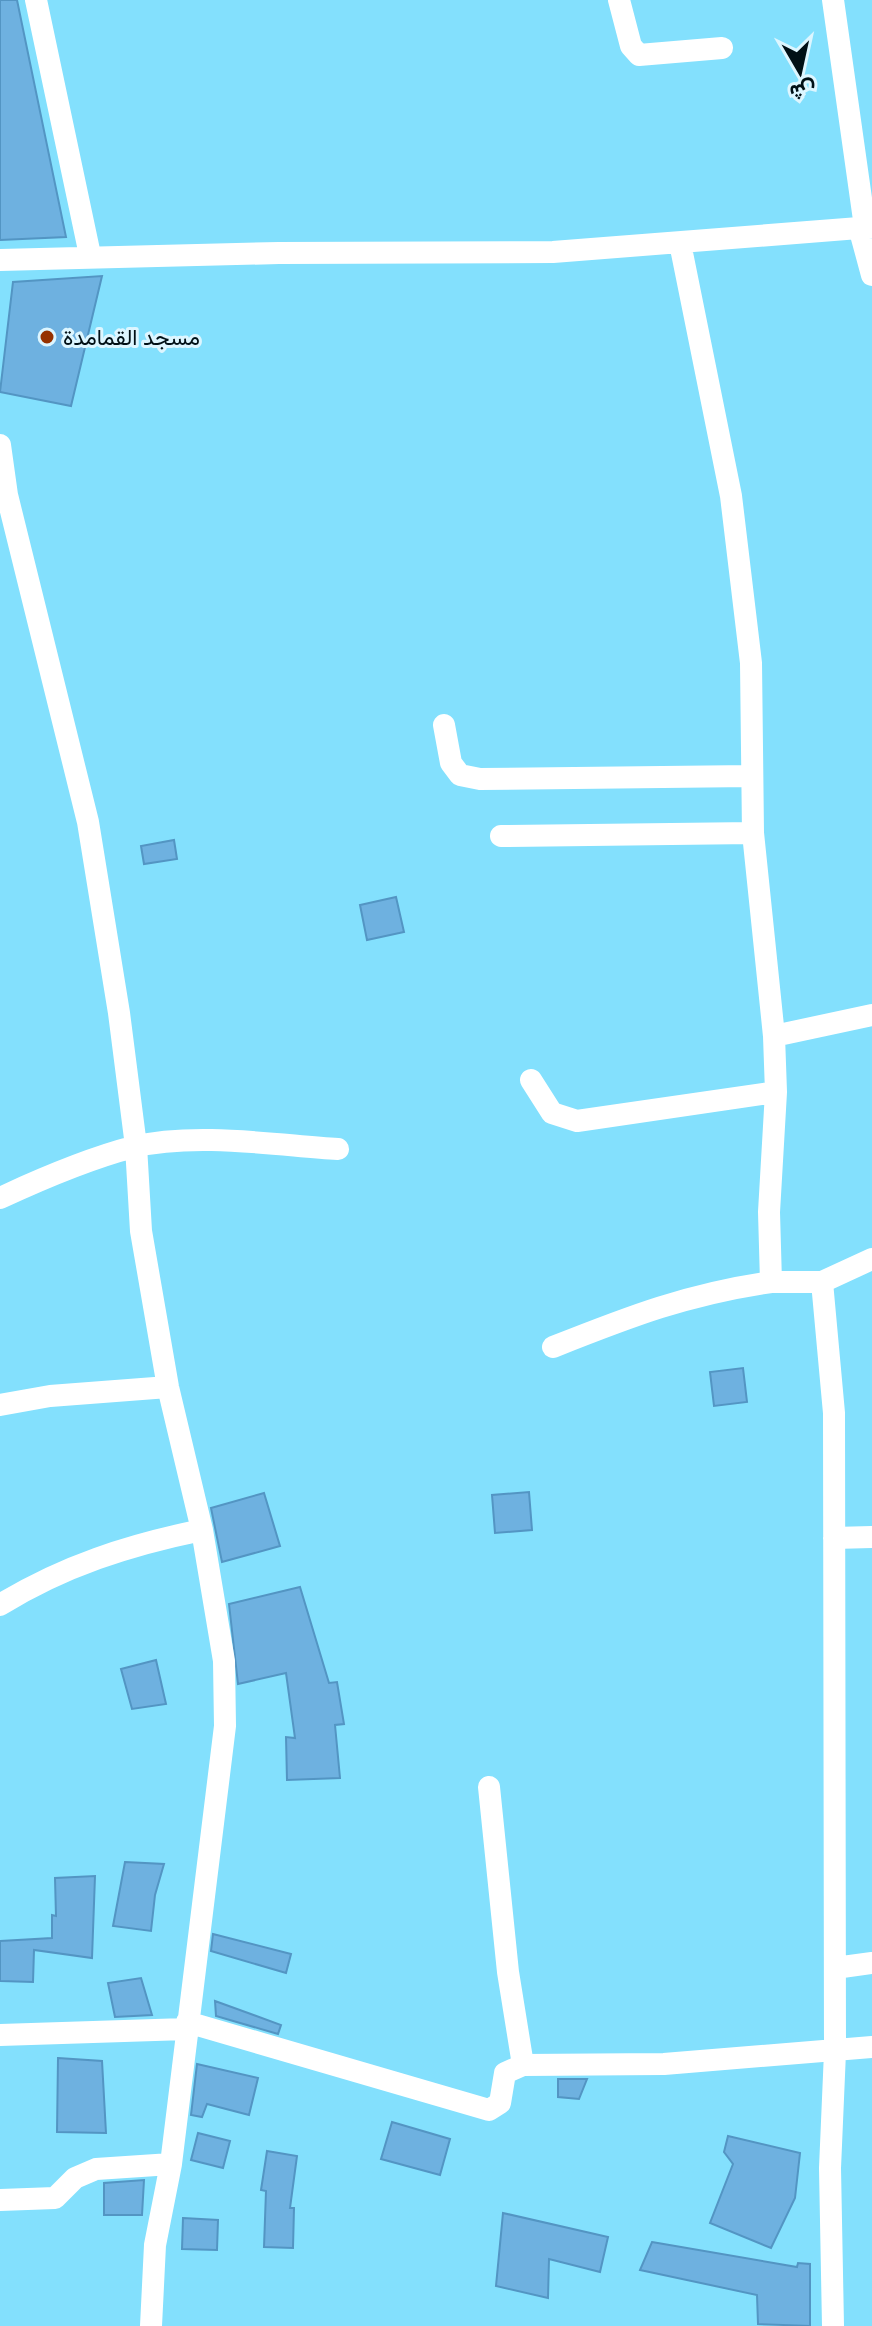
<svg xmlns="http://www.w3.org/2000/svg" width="872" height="2326" font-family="'Golos Text',Vazirmatn,sans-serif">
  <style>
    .building { fill: #6eb1e0; stroke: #5395c3; stroke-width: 2 }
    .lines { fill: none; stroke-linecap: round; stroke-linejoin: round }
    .minor { stroke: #fff; stroke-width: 22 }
    .poi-dot { fill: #963200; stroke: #ddf6ff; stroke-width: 3 }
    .labels { text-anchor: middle; stroke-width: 6; stroke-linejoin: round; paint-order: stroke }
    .poi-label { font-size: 22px; fill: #001016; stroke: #ddf6ff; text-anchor: start }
  </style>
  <rect width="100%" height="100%" fill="#83e0fd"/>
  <!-- building -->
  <path class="building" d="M0 0H17L66 237 0 240Z
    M102 276 71 406 0 392 13 282Z
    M174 840 177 859 144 864 141 846Z
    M396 897 404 932 367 940 360 905Z
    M743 1368 747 1402 714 1406 710 1372Z
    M529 1492 532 1530 495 1533 492 1495Z
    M264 1493 280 1546 222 1562 211 1508Z
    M300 1587 329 1683 337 1682 344 1724 335 1725 340 1778 287 1780 286 1737 295 1738 286 1673 238 1684 229 1604Z
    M156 1660 166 1704 132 1709 121 1669Z
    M125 1862 164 1864 155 1895 151 1931 113 1926Z
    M95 1876 92 1958 34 1950 33 1982 0 1981V1941L52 1938V1915L56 1916 55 1878Z
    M213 1934 291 1954 286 1973 211 1951Z
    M141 1978 152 2015 115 2017 108 1983Z
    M215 2001 281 2025 278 2034 216 2016Z
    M58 2058 102 2061 106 2133 57 2132Z
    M197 2064 258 2078 249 2115 207 2104 202 2117 191 2115Z
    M558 2079H587L579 2099 558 2097Z
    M392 2122 450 2139 440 2175 381 2159Z
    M198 2133 230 2141 223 2168 191 2160Z
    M728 2136 800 2153 795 2198 771 2248 710 2223 733 2164 724 2152Z
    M267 2151 297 2156 290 2208H294L293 2248 264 2247 266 2191 261 2190Z
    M144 2180 142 2215H104V2183Z
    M503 2213 608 2237 600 2272 549 2259 548 2298 496 2286Z
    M183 2218 218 2220 217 2250 182 2249Z
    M652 2242 797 2267 798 2263 810 2264V2326L758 2324 757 2295 640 2270Z"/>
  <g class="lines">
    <!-- minor -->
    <path class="minor" d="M36 0 90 255
      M619 0 631 46 639 55 722 48
      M833 0 865 227
      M859 227 872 275
      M680 243 731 496 751 663 753 833 774 1036 776 1092 769 1212 771 1282H822L834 1413 835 2052 830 2168 833 2326
      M0 260 279 253 553 252 872 227
      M0 445 7 495 88 822 119 1013 136 1146 141 1231 168 1387 202 1530 224 1661 225 1726 171 2164 155 2245 151 2326
      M444 725 451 763 460 775 480 779 751 776
      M501 836 753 833
      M774 1036 872 1015
      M531 1080 552 1113 577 1121 776 1092
      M0 1198C43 1178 87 1159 133 1147 195 1132 275 1145 338 1149
      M822 1282 872 1259
      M553 1347C631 1316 688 1294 771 1282
      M0 1405 50 1396 168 1387
      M834 1538 872 1537
      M0 1605C63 1566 129 1545 202 1530
      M489 1787 508 1972 523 2065 664 2064 872 2047
      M835 1968 872 1963
      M187 2022 489 2110 500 2103 505 2073 523 2065
      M0 2035 186 2029
      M0 2200 55 2198 75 2178 96 2169 171 2164"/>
  </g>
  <!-- markers -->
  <circle class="poi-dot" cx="47" cy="337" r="8"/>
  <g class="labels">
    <!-- poi labels -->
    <g class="poi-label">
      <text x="63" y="345">مسجد القمامدة</text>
    </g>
  </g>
  <!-- north arrow -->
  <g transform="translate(800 72) rotate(171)" stroke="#ddf6ff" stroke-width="6" paint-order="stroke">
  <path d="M0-6L14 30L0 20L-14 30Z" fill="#001016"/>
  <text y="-12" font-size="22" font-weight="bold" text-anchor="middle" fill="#001016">ش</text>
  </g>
</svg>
